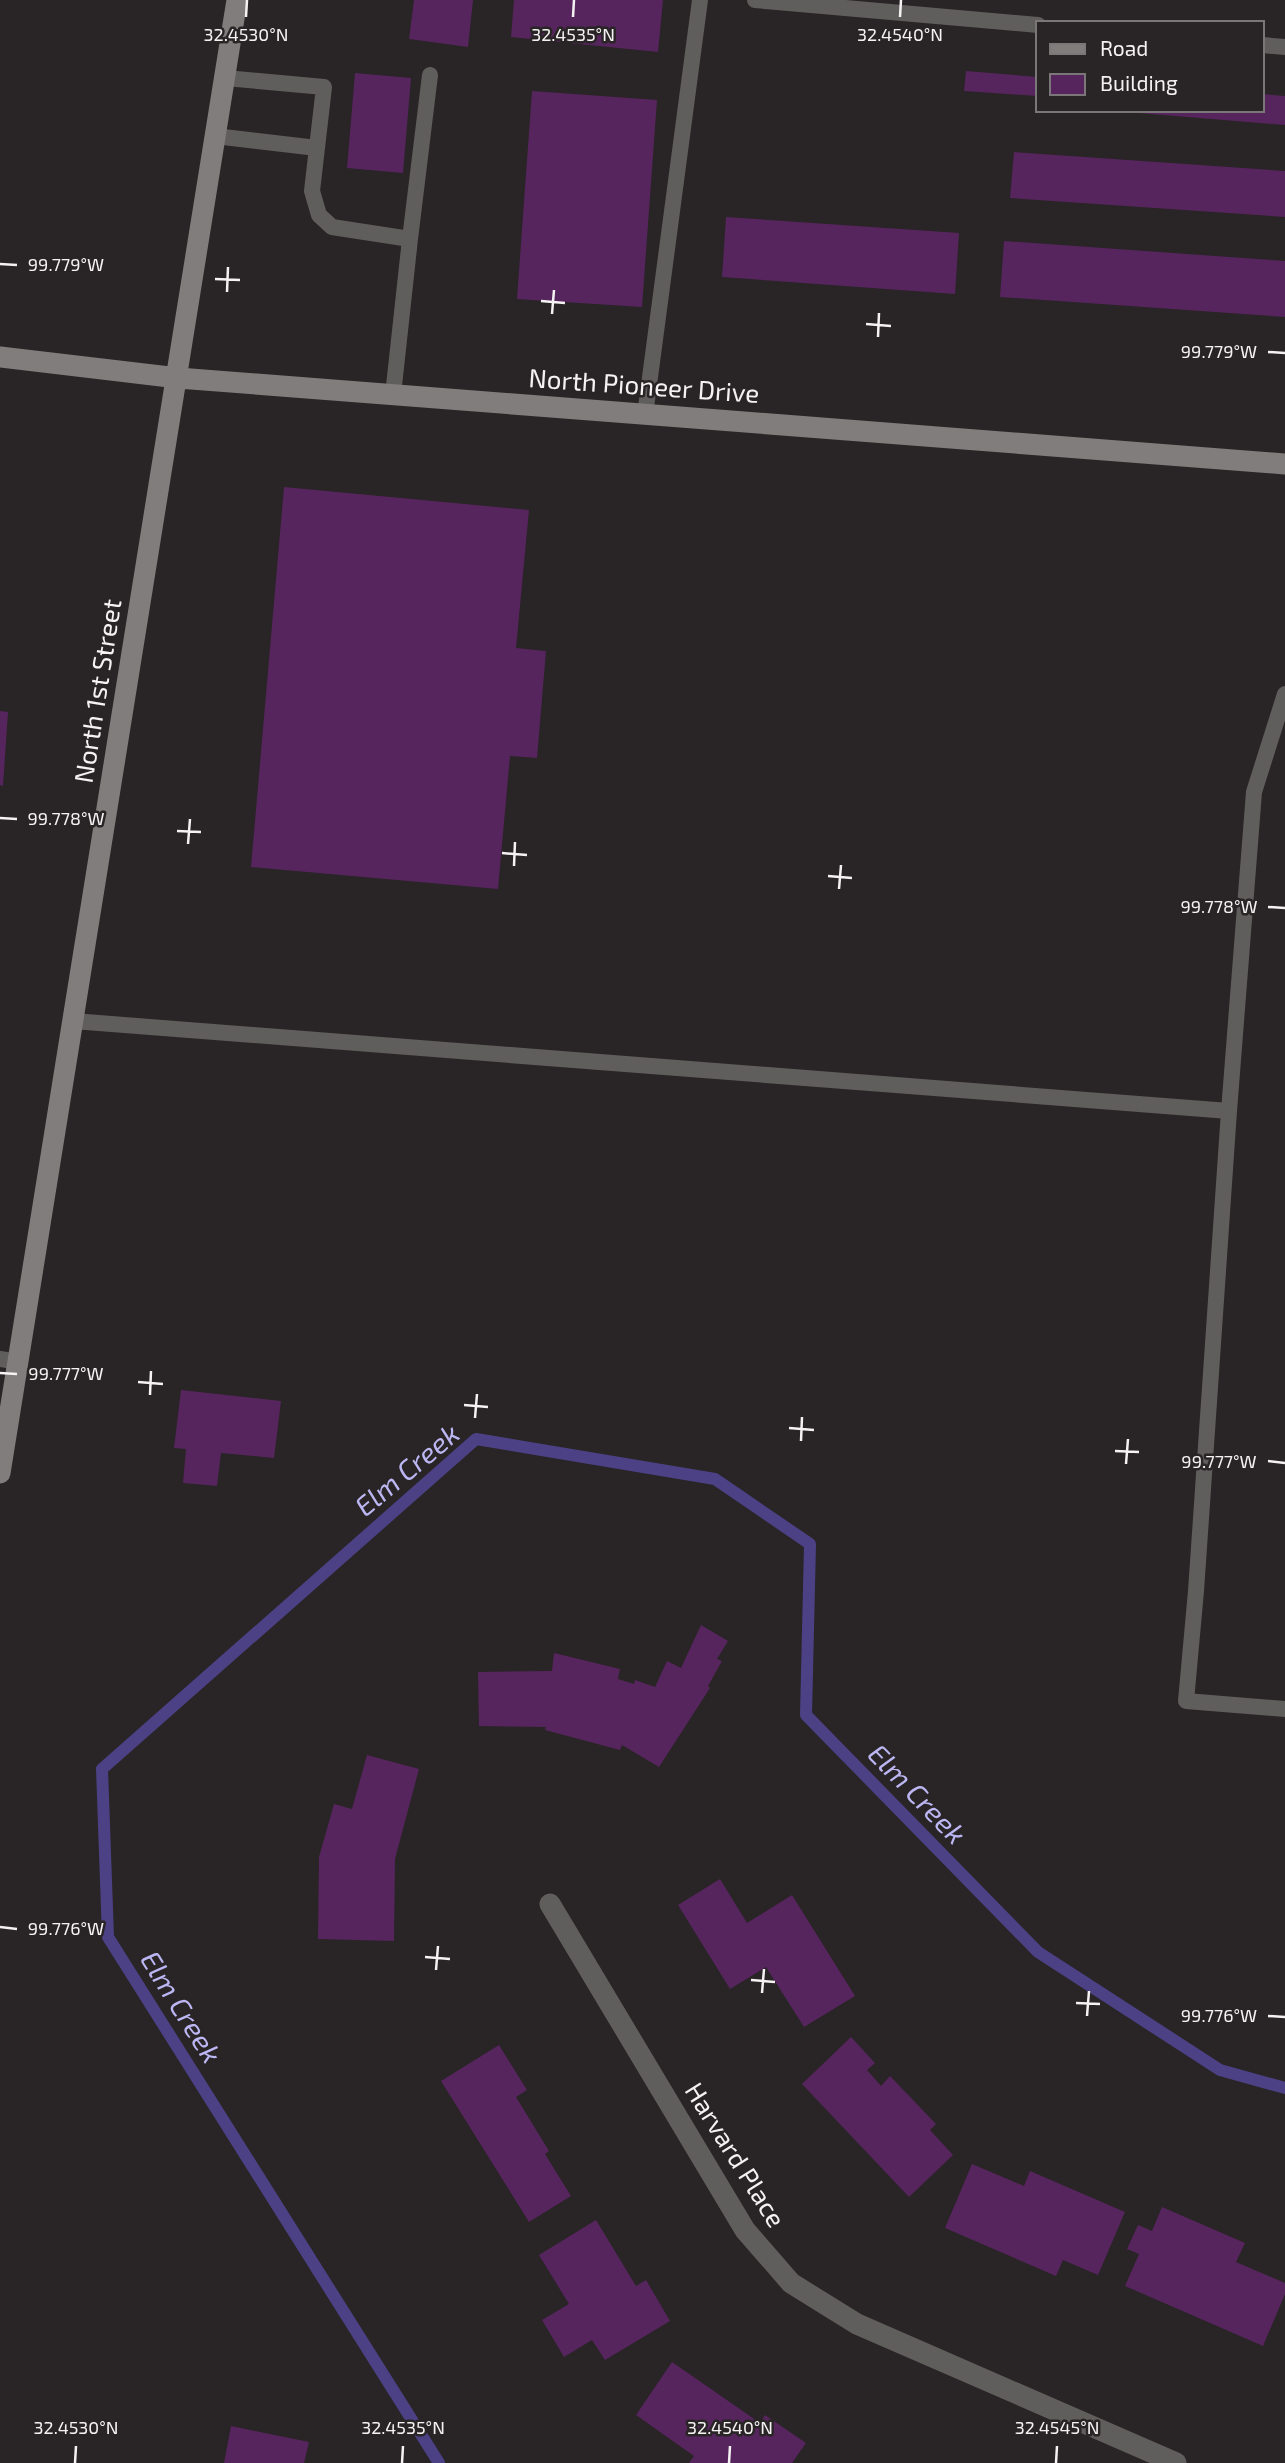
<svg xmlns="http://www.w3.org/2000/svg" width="1285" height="2463" font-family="'Exo 2',sans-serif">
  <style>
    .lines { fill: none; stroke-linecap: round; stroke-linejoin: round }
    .stream { stroke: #4c4185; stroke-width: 12 }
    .building { fill: #56255e }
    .lane { stroke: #605d5d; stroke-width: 16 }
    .street { stroke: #605d5d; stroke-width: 21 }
    .secondary { stroke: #817d7c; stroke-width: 21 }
    .ticks { fill: none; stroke: #f5f2f3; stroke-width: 2.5 }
    .labels { text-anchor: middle; stroke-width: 5; stroke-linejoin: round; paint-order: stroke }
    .street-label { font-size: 26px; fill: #f5f2f3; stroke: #292425 }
    .water-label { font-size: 28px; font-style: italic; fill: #bcb7f3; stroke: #292425 }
    .ticks-label { font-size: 18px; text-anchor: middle; fill: #f5f2f3; stroke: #292425; stroke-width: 5; stroke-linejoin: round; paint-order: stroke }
  </style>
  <rect width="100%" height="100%" fill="#292425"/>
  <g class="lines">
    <!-- stream -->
    <path class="stream" d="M439 2463 108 1937 102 1769 476 1439 715 1479 810 1544 806 1715 1038 1952 1220 2070 1285 2088"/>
  </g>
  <!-- building -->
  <path class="building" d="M414 0H473L468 47 409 39Z
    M514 0H663L658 52 511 37Z
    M966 71 1038 77V96L964 91Z
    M355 73 411 78 403 173 347 168Z
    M532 91 657 100 642 307 517 299Z
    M1262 94 1285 96V125L1127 112V110H1262Z
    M1014 152 1285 171V217L1010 198Z
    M726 217 959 233 955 294 722 277Z
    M1004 241 1285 261V317L1000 297Z
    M284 487 529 510 516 648 546 651 537 758 510 756 498 889 251 867Z
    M0 711 8 712 3 786 0 785Z
    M181 1390 281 1401 274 1458 221 1453 217 1486 183 1483 186 1449 174 1448Z
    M701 1625 728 1641 717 1659 722 1661 708 1686 710 1688 659 1767 622 1745 620 1750 545 1730 546 1727 479 1726 478 1672 552 1671 554 1653 620 1669 618 1679 634 1684 635 1680 655 1687 667 1661 681 1668Z
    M367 1755 419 1769 395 1859 394 1941 318 1939 319 1857 334 1804 352 1809Z
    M720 1879 747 1923 792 1895 855 1996 804 2027 766 1967 730 1989 678 1905Z
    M851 2037 875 2063 867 2070 881 2086 890 2076 936 2124 930 2130 953 2155 909 2197 802 2084Z
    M499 2045 527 2090 516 2097 549 2151 545 2154 571 2196 529 2222 441 2081Z
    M972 2164 1024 2186 1030 2171 1125 2212 1098 2275 1063 2260 1056 2276 945 2228Z
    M1162 2207 1245 2243 1236 2262 1285 2283V2294L1263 2346 1125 2286 1139 2254 1127 2249 1138 2225 1152 2231Z
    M596 2220 636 2286 646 2280 670 2321 605 2360 592 2340 564 2357 542 2320 569 2304 539 2255Z
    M672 2362 760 2423 765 2415 806 2443 792 2463H689L694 2456 636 2415Z
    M231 2426 309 2442 304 2463H224Z"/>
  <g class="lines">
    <!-- lane -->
    <path class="lane" d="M755 0 1038 25
      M1262 45 1285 47
      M225 78 324 87 312 191 319 215 332 227 410 239 430 75
      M215 136 317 148
      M393 395 410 239
      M645 415 700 0
      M73 1021 1229 1111 1196 1591 1186 1701 1285 1709
      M1229 1111 1254 792 1285 694
      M0 1359 18 1362"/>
    <!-- street -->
    <path class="street" d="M550 1904 745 2230 791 2283 857 2324 1176 2463"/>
    <!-- secondary -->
    <path class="secondary" d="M0 357 178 378 1285 464
      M0 1473 237 0"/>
  </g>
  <!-- ticks -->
  <path class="ticks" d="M246 17 247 0M573 17 574 0M900 17 901 0M0 264 17 265M215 279 240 280M227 292 228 267M541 301 565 303M552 314 554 290M866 324 891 326M878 337 879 313M1268 352 1285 353M0 818 17 819M177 831 201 832M188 844 190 819M502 853 527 855M514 866 515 842M828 876 852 878M839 889 841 865M1268 907 1285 908M0 1373 17 1374M138 1382 163 1384M150 1395 151 1371M464 1405 488 1407M475 1418 477 1394M789 1428 814 1430M801 1441 802 1417M1115 1451 1139 1452M1268 1461 1285 1463M1126 1464 1128 1439M0 1927 17 1929M425 1957 450 1959M436 1970 438 1946M751 1980 775 1982M762 1993 764 1969M1076 2003 1100 2004M1087 2016 1089 1991M1268 2016 1285 2017M75 2463 76 2446M402 2463 403 2446M729 2463 730 2446M1056 2463 1057 2446"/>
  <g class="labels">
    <!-- street labels -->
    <g class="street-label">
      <text transform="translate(644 386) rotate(4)" y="9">North Pioneer Drive</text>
      <text transform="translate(98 691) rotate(-81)" y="9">North 1st Street</text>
      <text transform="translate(735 2155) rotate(58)" y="9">Harvard Place</text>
    </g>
    <!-- water labels -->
    <g class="water-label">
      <text transform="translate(407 1470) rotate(-40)" y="10">Elm Creek</text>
      <text transform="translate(917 1794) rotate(46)" y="10">Elm Creek</text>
      <text transform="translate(181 2007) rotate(58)" y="10">Elm Creek</text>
    </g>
  </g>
  <g class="ticks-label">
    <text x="246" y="41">32.4530°N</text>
    <text x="573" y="41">32.4535°N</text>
    <text x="900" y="41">32.4540°N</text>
    <text x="66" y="271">99.779°W</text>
    <text x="1219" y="358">99.779°W</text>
    <text x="66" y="825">99.778°W</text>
    <text x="1219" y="913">99.778°W</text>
    <text x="66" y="1380">99.777°W</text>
    <text x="1219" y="1468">99.777°W</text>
    <text x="66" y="1935">99.776°W</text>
    <text x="1219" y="2022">99.776°W</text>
    <text x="76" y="2434">32.4530°N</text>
    <text x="403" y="2434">32.4535°N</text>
    <text x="730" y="2434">32.4540°N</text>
    <text x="1057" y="2434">32.4545°N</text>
  </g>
  <!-- legend -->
  <rect x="1036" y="21" width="228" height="91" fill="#292425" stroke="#7b7677" stroke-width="2"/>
  <rect x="1050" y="44" width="35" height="10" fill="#817d7c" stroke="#7b7677" stroke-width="2"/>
  <text x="1100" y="56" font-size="21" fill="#f5f2f3">Road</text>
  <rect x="1050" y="74" width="35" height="21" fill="#56255e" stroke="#7b7677" stroke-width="2"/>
  <text x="1100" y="91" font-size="21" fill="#f5f2f3">Building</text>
</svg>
